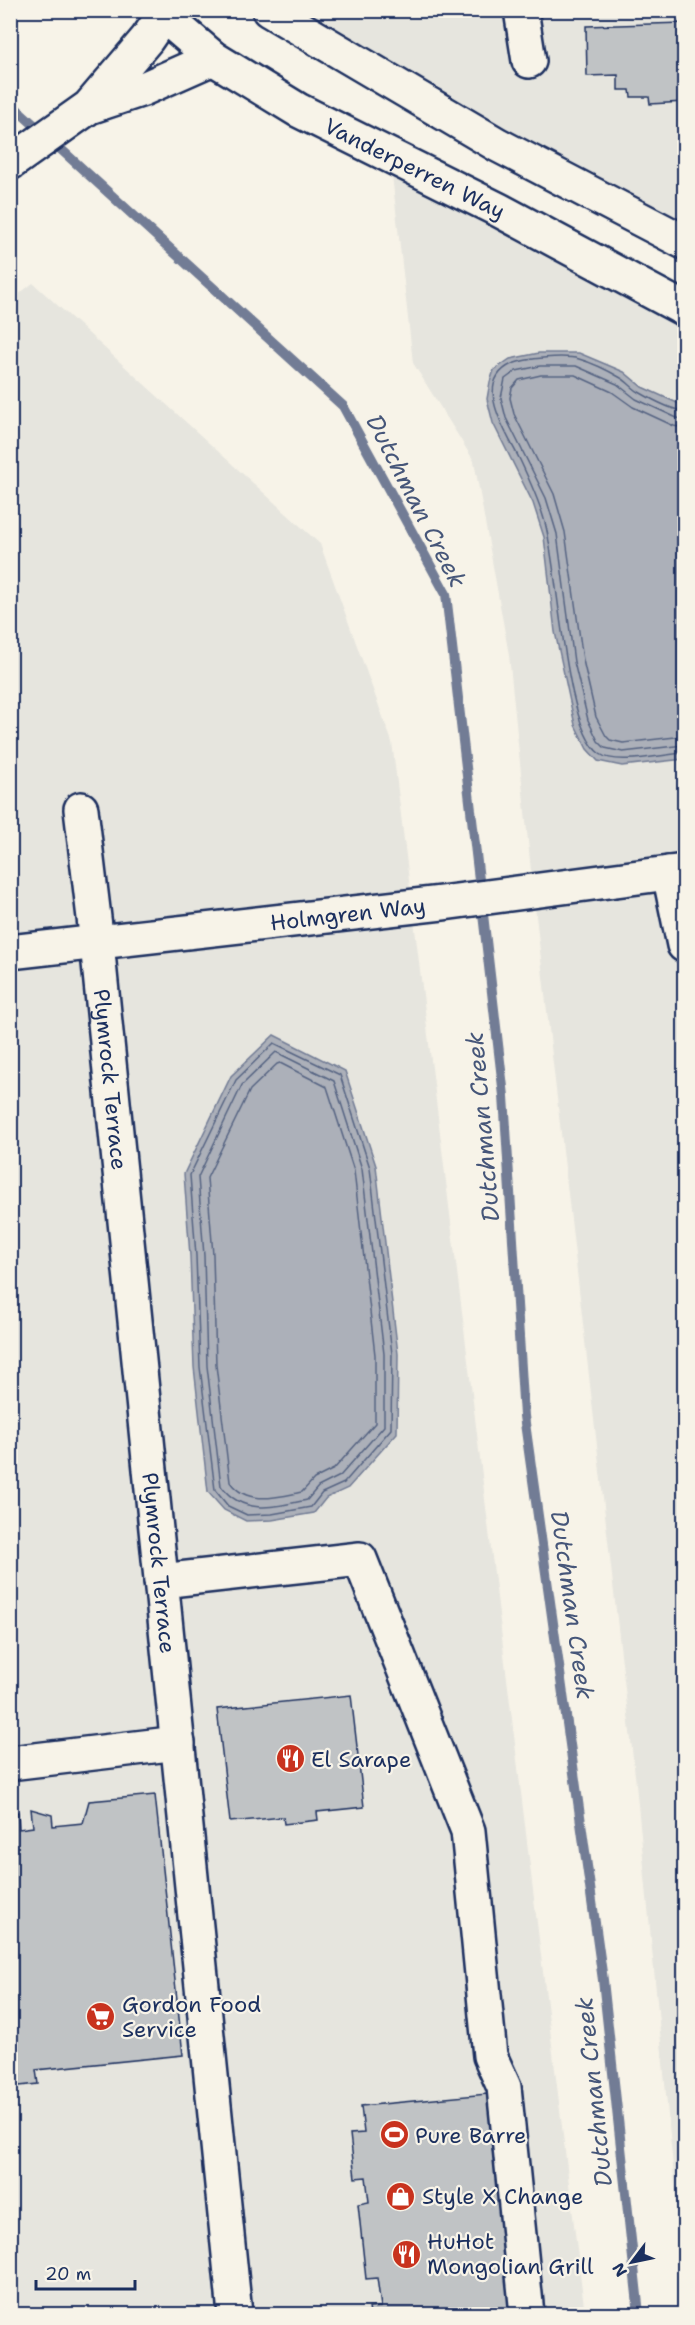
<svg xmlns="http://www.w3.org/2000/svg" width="695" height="2325" font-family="'Shantell Sans',sans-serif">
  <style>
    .built { fill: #e6e5de }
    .water { fill: #acb0b9; stroke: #727c95; stroke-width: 1.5 }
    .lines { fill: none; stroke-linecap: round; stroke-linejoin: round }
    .shore { stroke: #556382; stroke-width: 1.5 }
    .stream { stroke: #727c95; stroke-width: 10 }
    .building { fill: #c0c3c5; stroke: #1b2f5e; stroke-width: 1.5 }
    .minor-casing { stroke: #1b2f5e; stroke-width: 38 }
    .highway-casing { stroke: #1b2f5e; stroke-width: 38 }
    .minor { stroke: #f7f3e8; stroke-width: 33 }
    .highway { stroke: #f7f3e8; stroke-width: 33 }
    .labels { text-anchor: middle; stroke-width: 4.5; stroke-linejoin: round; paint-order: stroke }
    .street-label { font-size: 22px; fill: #1b2f5e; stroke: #f7f3e8 }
    .poi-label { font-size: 22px; fill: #1b2f5e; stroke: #f7f3e8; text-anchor: start }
    .water-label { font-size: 24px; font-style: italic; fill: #465679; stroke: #f7f3e8 }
  </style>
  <rect width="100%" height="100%" fill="#f7f3e8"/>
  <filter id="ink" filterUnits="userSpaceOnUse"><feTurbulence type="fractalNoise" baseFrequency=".0167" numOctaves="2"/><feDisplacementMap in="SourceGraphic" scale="12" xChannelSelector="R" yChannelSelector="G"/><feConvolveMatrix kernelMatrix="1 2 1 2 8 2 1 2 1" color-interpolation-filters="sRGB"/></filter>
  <g filter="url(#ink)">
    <!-- built -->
    <path class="built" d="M269 11H684V242Z
      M390 157 684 309V2280L636 1784 533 890 509 655 474 461 413 363Z
      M33 283 320 544 392 742 585 2314H11L10 301Z"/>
    <!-- water -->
    <path class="water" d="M539 353H579L624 372 642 387 684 406V759L622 766 598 761 587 749 575 725 555 632 544 537 533 503 493 423 487 399 490 382 494 370 510 359Z
      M274 1035 345 1071 376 1166 398 1354 397 1433 348 1488 326 1498 314 1513 272 1520 246 1521 224 1510 208 1492 194 1367 190 1256 184 1174 231 1076Z"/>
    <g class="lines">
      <!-- shore -->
      <path class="shore" d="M684 411C671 410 651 399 639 392 632 388 627 381 621 378 609 371 593 363 579 359 565 355 526 358 512 364 471 383 508 435 520 460 529 479 538 498 544 519 559 566 563 728 600 754 616 766 664 754 684 753
        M684 419 677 418 636 399 617 384 576 366H540L516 371 505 379 501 398 506 418 546 498 557 534 574 662 588 720 598 741 605 748 623 752 684 745
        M684 428 674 426 633 407 612 392 575 375H541L519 380 512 388 510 398 514 414 554 494 565 532 583 660 596 717 606 736 610 740 623 743 684 736
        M274 1043 340 1075 370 1168 392 1354 391 1429 344 1483 322 1493 311 1507 272 1514 247 1515 228 1506 215 1490 200 1367 196 1256 190 1175 236 1080Z
        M276 1052 334 1081 362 1169 384 1354V1426L340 1476 318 1487 307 1500C275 1507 243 1516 221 1486L207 1366 204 1256 198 1177 242 1085Z
        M280 1063 327 1087 354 1171 375 1355V1423L334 1469 314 1479 302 1492C277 1497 247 1506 230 1482L216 1365 213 1255 207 1178 250 1090 277 1064Z"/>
      <!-- stream -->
      <path class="stream" d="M10 103 343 406 446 594 504 1096 524 1416 603 1980 639 2314"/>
    </g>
    <!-- building -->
    <path class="building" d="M683 23 684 102 650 104 649 97H631L630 90H618V75L587 76 586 26Z
      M351 1695 364 1807 317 1812 318 1820 284 1824 283 1817 230 1822 217 1709Z
      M155 1795 183 2055 36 2070 38 2084 10 2087V1813L18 1812 19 1829 33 1827 31 1809 52 1815 53 1826 83 1823 89 1801Z
      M487 2094 511 2314H370L369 2308 381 2307 377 2278 366 2279 358 2204 369 2202 366 2177 355 2178 350 2134 364 2133 361 2106Z"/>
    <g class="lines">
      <defs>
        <g id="minor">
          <path id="s1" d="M157 10 213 58 298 110 499 210 684 309"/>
          <path d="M269 10 498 145 684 242"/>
          <path d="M521 10 529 61"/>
          <path id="s2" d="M81 809 97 943 235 2314"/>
          <path d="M669 873 684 945"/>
          <path id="s3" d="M10 952 442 903 684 871"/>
          <path d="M161 1581 360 1559 468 1831 490 2056 504 2087 527 2314"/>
          <path d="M10 1763 178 1743"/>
        </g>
        <path id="highway" d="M89 107 143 89 213 58
          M10 163 89 107 147 39 167 10"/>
      </defs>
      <!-- minor casing -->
      <use href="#minor" class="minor-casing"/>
      <!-- highway casing -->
      <use href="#highway" class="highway-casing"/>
      <!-- minor -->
      <use href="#minor" class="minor"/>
      <!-- highway -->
      <use href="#highway" class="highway"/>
    </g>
  </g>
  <!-- icons -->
  <defs>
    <symbol id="restaurant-disc" viewBox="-11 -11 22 22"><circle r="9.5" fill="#c8321e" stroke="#f7f3e8"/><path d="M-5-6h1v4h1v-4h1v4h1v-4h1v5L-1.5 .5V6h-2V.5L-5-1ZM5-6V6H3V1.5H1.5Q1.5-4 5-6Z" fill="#fff"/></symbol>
    <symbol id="supermarket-disc" viewBox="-11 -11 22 22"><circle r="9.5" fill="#c8321e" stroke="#f7f3e8"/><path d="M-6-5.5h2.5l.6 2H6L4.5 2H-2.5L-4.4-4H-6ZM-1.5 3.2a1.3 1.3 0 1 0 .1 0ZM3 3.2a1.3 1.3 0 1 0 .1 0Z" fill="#fff"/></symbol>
    <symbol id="stadium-disc" viewBox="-11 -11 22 22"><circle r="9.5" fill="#c8321e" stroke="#f7f3e8"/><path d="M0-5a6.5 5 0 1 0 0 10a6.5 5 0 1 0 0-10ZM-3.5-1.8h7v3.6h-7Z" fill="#fff"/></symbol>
    <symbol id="shop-disc" viewBox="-11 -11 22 22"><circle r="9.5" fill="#c8321e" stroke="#f7f3e8"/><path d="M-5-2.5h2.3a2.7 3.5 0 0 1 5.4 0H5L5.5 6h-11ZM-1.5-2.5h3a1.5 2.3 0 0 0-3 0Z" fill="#fff"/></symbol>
  </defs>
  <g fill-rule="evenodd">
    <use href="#restaurant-disc" x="274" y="1742" width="33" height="33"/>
    <use href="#supermarket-disc" x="84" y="2000" width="33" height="33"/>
    <use href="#stadium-disc" x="378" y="2118" width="33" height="33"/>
    <use href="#shop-disc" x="384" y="2180" width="33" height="33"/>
    <use href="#restaurant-disc" x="390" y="2238" width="33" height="33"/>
  </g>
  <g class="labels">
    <!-- street labels -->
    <g class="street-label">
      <text dy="8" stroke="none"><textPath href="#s1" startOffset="304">Vanderperren Way</textPath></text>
      <text dy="8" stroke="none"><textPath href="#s3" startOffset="340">Holmgren Way</textPath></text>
      <text dy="8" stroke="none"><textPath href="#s2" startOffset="272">Plymrock Terrace</textPath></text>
      <text dy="8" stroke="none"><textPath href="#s2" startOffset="758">Plymrock Terrace</textPath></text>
    </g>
    <!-- poi labels -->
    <g class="poi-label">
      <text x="311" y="1767">El Sarape</text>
      <text x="122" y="2012">Gordon Food<tspan x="122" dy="25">Service</tspan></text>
      <text x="415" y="2143">Pure Barre</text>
      <text x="422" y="2204">Style X Change</text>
      <text x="427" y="2249">HuHot<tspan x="427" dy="25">Mongolian Grill</tspan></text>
    </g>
    <!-- water labels -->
    <g class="water-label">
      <text transform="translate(416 501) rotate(63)" y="8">Dutchman Creek</text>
      <text transform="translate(483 1127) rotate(-95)" y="8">Dutchman Creek</text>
      <text transform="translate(572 1605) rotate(82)" y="8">Dutchman Creek</text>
      <text transform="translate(594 2092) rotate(-96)" y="8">Dutchman Creek</text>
    </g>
  </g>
  <!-- margin -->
  <rect width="695" height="2325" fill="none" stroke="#f7f3e8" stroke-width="36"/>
  <rect x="18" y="18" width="659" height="2289" fill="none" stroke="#1b2f5e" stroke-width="2" filter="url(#ink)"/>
  <!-- north arrow -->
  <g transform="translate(632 2262) rotate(238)" stroke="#f7f3e8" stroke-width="4.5" paint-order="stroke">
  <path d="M0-4.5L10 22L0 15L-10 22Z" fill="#1b2f5e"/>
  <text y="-9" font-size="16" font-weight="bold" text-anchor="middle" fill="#1b2f5e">N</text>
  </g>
  <!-- scale -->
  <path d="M36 2280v9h99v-9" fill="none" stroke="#1b2f5e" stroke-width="3"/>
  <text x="45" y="2280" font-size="18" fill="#1b2f5e" stroke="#f7f3e8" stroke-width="4.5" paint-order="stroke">20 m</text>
</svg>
